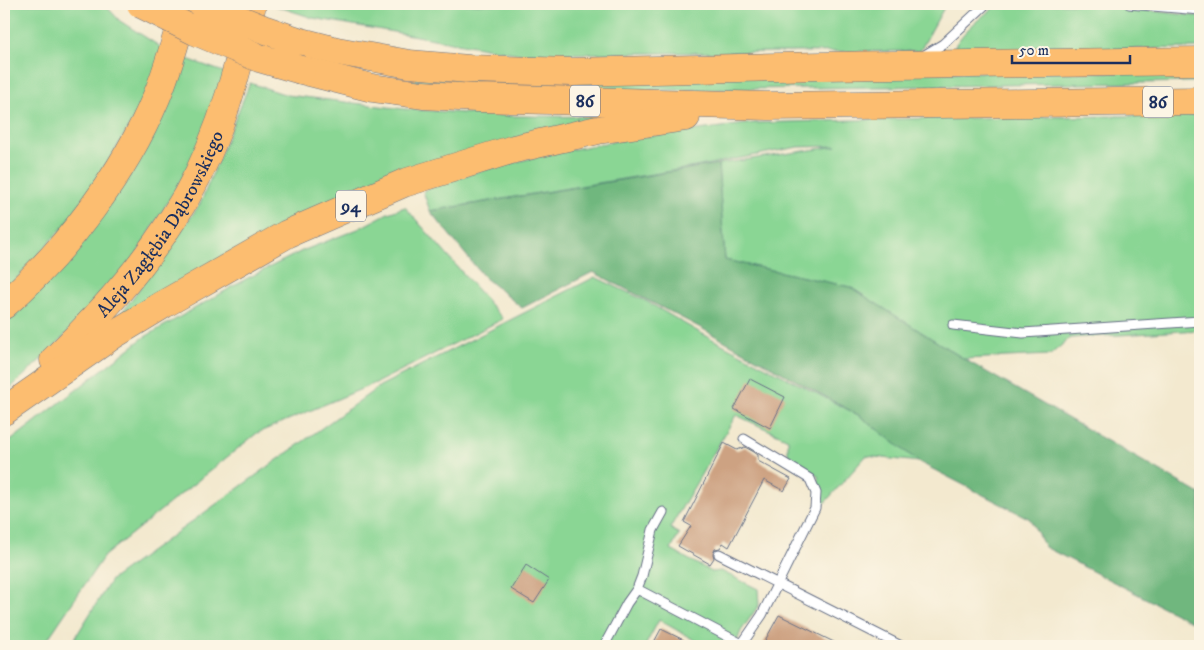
<svg xmlns="http://www.w3.org/2000/svg" width="1204" height="650" font-family="'IM FELL DW Pica',serif">
  <style>
    .green { fill: #8ad694; stroke: #528279 }
    .forest { fill: #6fb77e; stroke: #45736e }
    .building { fill: #cda282 }
    .lines { fill: none; stroke-linecap: round; stroke-linejoin: round }
    .service-casing { stroke: #677086; stroke-width: 11 }
    .primary-casing { stroke: #677086; stroke-width: 29 }
    .service { stroke: #fff; stroke-width: 9 }
    .primary { stroke: #fcbd6f; stroke-width: 28 }
    .primary-bridge-casing { stroke: #677086; stroke-width: 29; stroke-linecap: butt }
    .primary-bridge { stroke: #fcbd6f; stroke-width: 28 }
    .labels { text-anchor: middle; stroke-width: 4; stroke-linejoin: round; paint-order: stroke }
    .shield { fill: #fcf5e5; stroke: #5e6a86; stroke-width: 1 }
    .shield-label { font-size: 18px; font-weight: bold; fill: #1b2f5e }
    .street-label { font-size: 19px; fill: #1b2f5e; stroke: #fcf5e5 }
  </style>
  <rect width="100%" height="100%" fill="#fcf5e5"/>
  <filter id="ink" filterUnits="userSpaceOnUse"><feTurbulence type="fractalNoise" baseFrequency=".02" numOctaves="2"/><feDisplacementMap in="SourceGraphic" scale="10" xChannelSelector="R" yChannelSelector="G"/><feConvolveMatrix kernelMatrix="1 2 1 2 8 2 1 2 1" color-interpolation-filters="sRGB"/></filter>
  <filter id="wash" filterUnits="userSpaceOnUse"><feTurbulence type="fractalNoise" baseFrequency=".0096" numOctaves="4" result="noise"/><feDisplacementMap in="SourceGraphic" scale="20" xChannelSelector="R" yChannelSelector="G"/><feGaussianBlur stdDeviation="1.12" result="paint"/><feColorMatrix in="noise" values="0 0 0 0 0 0 0 0 0 0 0 0 0 0 0 0 0 1.4 0 .05"/><feComposite in="paint" operator="in"/></filter>
  <g filter="url(#wash)">
    <rect width="100%" height="100%" fill="#f3e9cf"/>
    <!-- green -->
    <path class="green" d="M4 4H104L120 21 164 49 148 95 80 208 4 293Z
      M270 4H946L920 51 520 54 313 18Z
      M1000 4H1115L1127 8 1196 16 1200 18V48L959 51 953 50C960 33 985 13 1000 4Z
      M179 56 226 73 194 158 126 272 51 350 4 394V316Z
      M1200 72V82L678 90 579 89 410 82 412 73Z
      M250 83 287 95 404 109 510 116 648 117 495 148 118 321 121 314 200 204Z
      M1200 115V330L1070 338 1050 355 964 359 850 287 725 260 718 164 837 146 798 147 695 167 430 211 423 191 472 173 548 154 627 139 754 123 892 119Z
      M405 207 503 319 378 382 257 433 104 556 43 646H4V446L143 338 246 279 302 251 358 229 388 213Z
      M595 277 646 301 697 331 860 416 919 462 866 456 821 507 818 476 788 457V439L736 415 670 528 679 534 671 550 712 572 721 571 758 589 759 605 741 631 735 646H705L659 620 645 646H70L111 580 380 386Z"/>
    <!-- forest -->
    <path class="forest" d="M718 164 725 260 850 287 964 359 1200 494V626L1045 547 1030 519 919 462 860 416 701 328 593 272 522 308 484 277 430 211Z"/>
    <g id="blocks">
      <!-- building -->
      <path class="building" d="M750 379 785 397 770 428 734 409Z
        M724 443 737 450 745 447 754 452 758 455V461L791 479 784 491 764 480 729 547 723 543 720 548 715 549 713 554 714 558 710 564 678 546 691 526 684 522Z
        M526 565 549 580 534 603 511 589Z
        M779 615 842 646H762Z
        M661 629 696 646H652Z"/>
    </g>
  </g>
  <g filter="url(#ink)">
    <use href="#blocks" fill-opacity="0" stroke="#677086" stroke-width="1"/>
    <g class="lines">
      <defs>
        <path id="service" d="M1129 4 1200 10
          M923 56 943 44 986 4
          M953 325 1023 333 1200 321
          M719 554 901 646
          M637 589 642 576 653 530 663 512
          M604 646 627 603 637 589 742 644 762 615 815 508 816 493 810 479 744 439"/>
        <g id="primary">
          <path d="M298 41 337 51 409 64 469 69 572 72 821 66 1200 61"/>
          <path d="M301 70 372 88 423 95 477 98 769 106 1200 101"/>
          <path d="M4 305C66 251 124 174 156 98 169 68 177 35 186 4"/>
          <path id="s1" d="M54 360C99 316 141 270 174 217 215 154 238 77 252 4"/>
          <path d="M4 411 113 335 164 304 287 234 404 183 514 149 598 130 686 117"/>
        </g>
      </defs>
      <!-- service casing -->
      <use href="#service" class="service-casing"/>
      <!-- primary casing -->
      <use href="#primary" class="primary-casing"/>
      <!-- service -->
      <use href="#service" class="service"/>
      <!-- primary -->
      <use href="#primary" class="primary"/>
      <defs>
        <path id="primary-bridge" d="M141 4 195 31 259 58 301 70
          M202 4 263 29 298 41"/>
      </defs>
      <!-- primary-bridge casing -->
      <use href="#primary-bridge" class="primary-bridge-casing"/>
      <!-- primary-bridge -->
      <use href="#primary-bridge" class="primary-bridge"/>
    </g>
  </g>
  <g class="labels">
    <!-- shield labels -->
    <g class="shield">
      <rect x="570" y="85.5" width="30" height="31" rx="4"/>
      <rect x="1143" y="86.5" width="30" height="31" rx="4"/>
      <rect x="336" y="190.5" width="30" height="31" rx="4"/>
    </g>
    <g class="shield-label">
      <text x="585" y="107">86</text>
      <text x="1158" y="108">86</text>
      <text x="351" y="212">94</text>
    </g>
    <!-- street labels -->
    <g class="street-label">
      <text dy="7" stroke="none"><textPath href="#s1" startOffset="174">Aleja Zagłębia Dąbrowskiego</textPath></text>
    </g>
  </g>
  <!-- margin -->
  <rect width="1204" height="650" fill="none" stroke="#fcf5e5" stroke-width="20"/>
  <!-- scale -->
  <path d="M1012 55v8h118v-8" fill="none" stroke="#1b2f5e" stroke-width="2.5"/>
  <text x="1019" y="55" font-size="15" fill="#1b2f5e" stroke="#fcf5e5" stroke-width="4" paint-order="stroke">50 m</text>
</svg>
